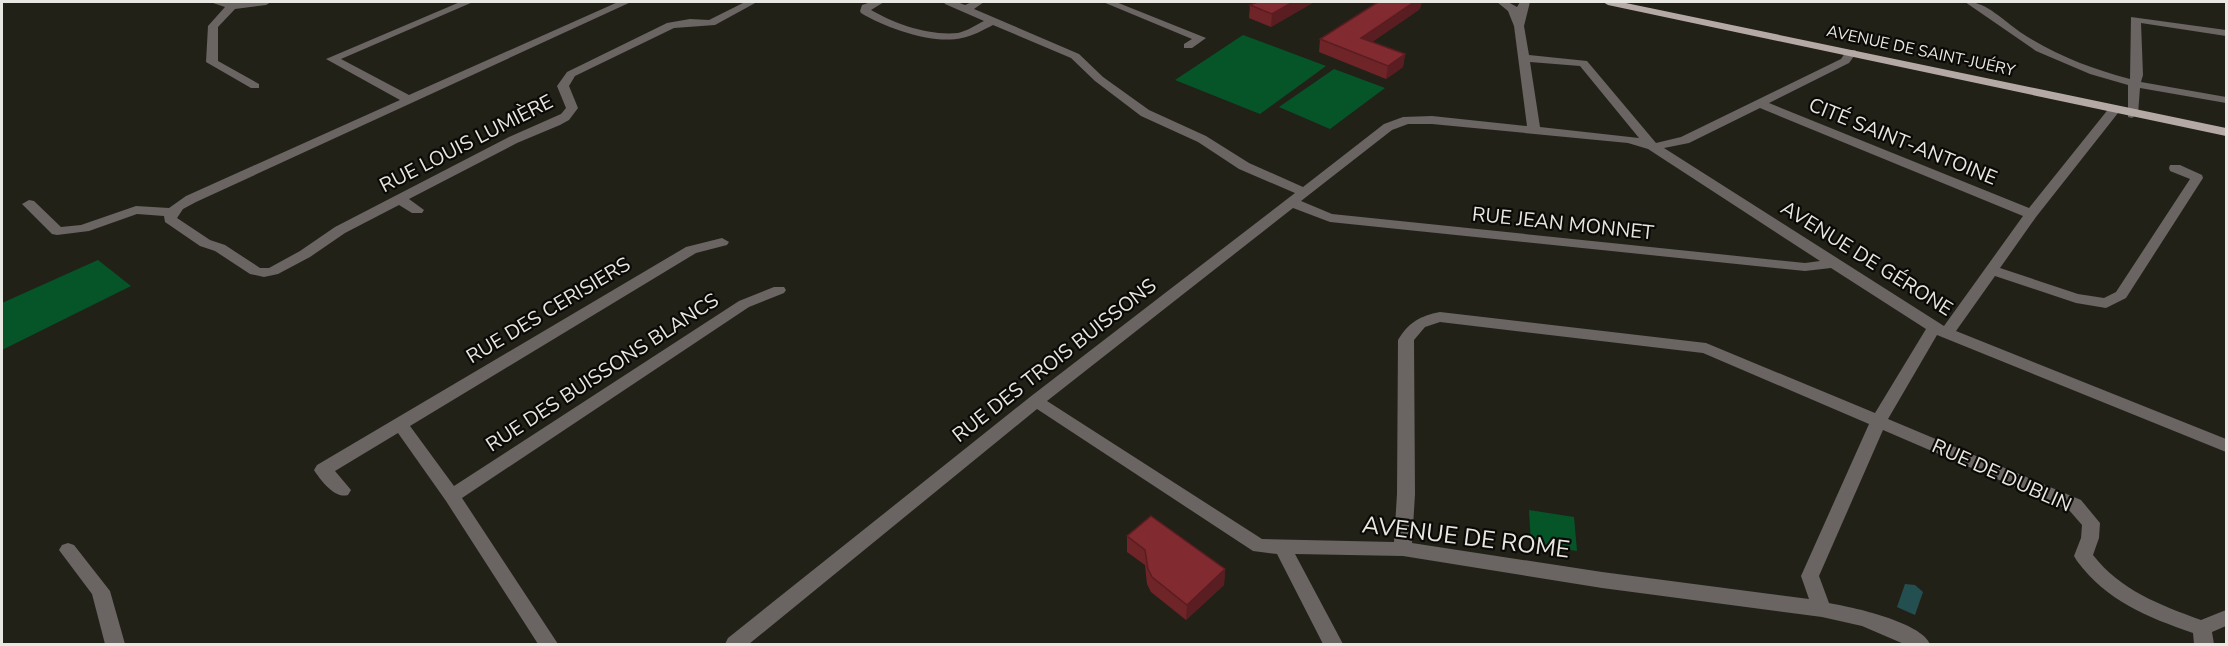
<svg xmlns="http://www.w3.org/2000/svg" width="2228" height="646" font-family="'Nunito Sans',sans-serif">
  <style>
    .green { fill: #055529 }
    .water { fill: #244f51 }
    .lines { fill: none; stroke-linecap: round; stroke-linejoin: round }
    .minor { fill: #6a6463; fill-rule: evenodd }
    .major { fill: #b4a9a5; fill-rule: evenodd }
    .wall { fill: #6f2428 }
    .shaded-wall { fill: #5a1d21 }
    .building { fill: #812a2f; stroke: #5a1d21; stroke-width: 1.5 }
    .labels { text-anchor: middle; stroke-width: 4.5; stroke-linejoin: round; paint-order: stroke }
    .far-street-label { font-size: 16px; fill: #e8e7e1; stroke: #0b0a07 }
    .street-label { font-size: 20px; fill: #e8e7e1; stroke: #0b0a07 }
    .near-street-label { font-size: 24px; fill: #e8e7e1; stroke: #0b0a07 }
  </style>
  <rect width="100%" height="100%" fill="#222118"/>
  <!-- green -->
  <path class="green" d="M1243 35 1326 66 1260 114 1175 80Z
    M1334 69 1385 88 1330 129 1279 107Z
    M98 260 131 286 2 350V303Z
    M1529 510 1574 517 1577 551 1531 544Z"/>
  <!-- water -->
  <path class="water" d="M1905 584 1915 585 1923 592 1915 615 1897 607Z"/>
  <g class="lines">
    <!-- minor -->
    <path class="minor" d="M210 2H271L266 5 235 9 218 27V61L259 84V88H251L206 62 208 26 225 7Z
      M460 2H473L341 59 409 95 618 2H631L196 202 183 209 177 218 210 240 225 245 260 268H269L300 251 335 227 509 137 561 114 566 108 557 86 567 72 667 23 690 19 709 20 745 2H757L715 25 674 28 575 76 569 86 578 108 569 120 560 125 517 143 409 199 424 210 422 213H412L399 205 345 233 310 257 278 274 264 277 250 274 215 251 200 246 165 222 164 216 137 214 89 231 57 235 52 234 22 204 29 200 34 201 61 227 81 225 136 206 169 208 186 196 400 100 326 59Z
      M871 2H884L871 10C895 24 929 36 958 33 967 31 976 25 984 21L945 4 944 2H957L965 5 972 2H984L974 9 1079 54 1103 77 1149 110 1206 136 1249 163 1303 187 1384 124 1403 117 1432 116 1527 126 1514 26 1508 11 1497 2H1508L1517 7 1520 2H1530L1524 26 1529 55 1587 61 1656 143 1681 137 1841 59 1847 50H1855L1857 52 1849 63 1769 103 2029 208 2110 107H2118V113L2036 217 2000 268 2078 294 2104 298 2116 292 2190 179 2170 171 2169 168 2170 165H2180L2202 175 2203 178 2126 298 2106 308 2076 303 1995 276 1956 331 2226 439V452L1937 335 1888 419 2081 500 2100 523 2099 538 2093 555C2120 590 2160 605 2201 620L2226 610V626L2212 632 2214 644H2194L2193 633C2147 617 2107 601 2077 561L2074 556 2081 538 2082 525 2069 510 1883 430 1819 576 1829 603C1852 607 1921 622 1930 644H1904L1862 626 1822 617 1602 588 1403 556 1295 554 1343 644H1323L1277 554 1253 551 1037 409 749 644H725L728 638 1030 397 1295 193 1239 169 1198 142 1141 116 1095 81 1071 58 993 25C983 30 973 36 962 38 933 45 886 28 861 13L860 11 862 5ZM1530 62 1580 66 1639 138 1540 127ZM1760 108 2023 216 1944 326 1664 148 1689 143ZM1408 124H1432L1628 143 1648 149 1820 261 1805 263 1332 214 1301 201 1392 130ZM1293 208 1330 222 1805 271 1831 268 1926 329 1875 413 1706 343 1440 312C1420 316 1409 322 1398 340L1397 494 1394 542 1262 539 1047 401ZM1440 322 1703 353 1869 424 1801 576 1809 599 1602 572 1412 543 1415 494 1414 340 1425 327Z
      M1103 2H1116L1206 38 1192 48H1184V44L1192 39Z
      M1965 2C1984 0 2004 21 2020 32 2053 54 2091 69 2130 79L2131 17 2226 30V36L2141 23 2143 75 2141 82 2226 97V103L2140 88 2138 114 2132 118 2128 117V85L2090 74 2036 51Z
      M722 238 729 242 727 245 696 253 410 426 454 486 739 301 774 287H784L786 290 784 293 749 307 462 498 558 644H538L446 501 398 433 335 471 351 490 348 495C335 499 321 481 314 470L317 465 686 247Z
      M68 543 74 545 110 591 125 644H105L92 594 59 550 62 545Z"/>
    <!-- major -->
    <path class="major" d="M1603 2H1621L2226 128V136L1608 5Z"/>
  </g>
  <!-- wall -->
  <path class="wall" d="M1257 2H1314L1271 27 1249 18 1250 5Z
    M1420 9 1372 42 1405 54 1403 67 1386 79 1319 52 1320 39Z
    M1127 536 1225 569 1224 585 1186 620 1151 592 1147 584 1145 565 1127 552Z"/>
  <!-- shaded-wall -->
  <path class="shaded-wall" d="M1293 2H1314L1271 27 1272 14Z
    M1414 2H1422L1420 9 1359 51 1361 38Z
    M1405 54 1403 67 1386 79 1388 66Z
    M1225 569 1224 585 1186 620 1187 605Z"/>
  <!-- building -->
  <path class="building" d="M1257 2H1293L1272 14 1250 5Z
    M1378 2H1414L1361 38 1405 54 1388 66 1320 39Z
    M1151 516 1225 569 1187 605 1152 577 1148 569 1145 550 1127 536Z"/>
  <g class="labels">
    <!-- far-street labels -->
    <g class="far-street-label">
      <text transform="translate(1921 50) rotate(12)" y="6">AVENUE DE SAINT-JUÉRY</text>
    </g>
    <!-- street labels -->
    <g class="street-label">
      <text transform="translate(1903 141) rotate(22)" y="7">CITÉ SAINT-ANTOINE</text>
      <text transform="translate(466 143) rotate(-27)" y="7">RUE LOUIS LUMIÈRE</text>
      <text transform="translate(1563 223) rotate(6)" y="7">RUE JEAN MONNET</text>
      <text transform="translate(1867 258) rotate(32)" y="7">AVENUE DE GÉRONE</text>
      <text transform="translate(548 310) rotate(-31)" y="7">RUE DES CERISIERS</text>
      <text transform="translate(1054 360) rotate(-38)" y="7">RUE DES TROIS BUISSONS</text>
      <text transform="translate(602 372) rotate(-33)" y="7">RUE DES BUISSONS BLANCS</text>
      <text transform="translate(2002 475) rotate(24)" y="7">RUE DE DUBLIN</text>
    </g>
    <!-- near-street labels -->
    <g class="near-street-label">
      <text transform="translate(1466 537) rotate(7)" y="8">AVENUE DE ROME</text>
    </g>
  </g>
  <!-- border -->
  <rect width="2228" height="646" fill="none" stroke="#e8e7e1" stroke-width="6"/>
</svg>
